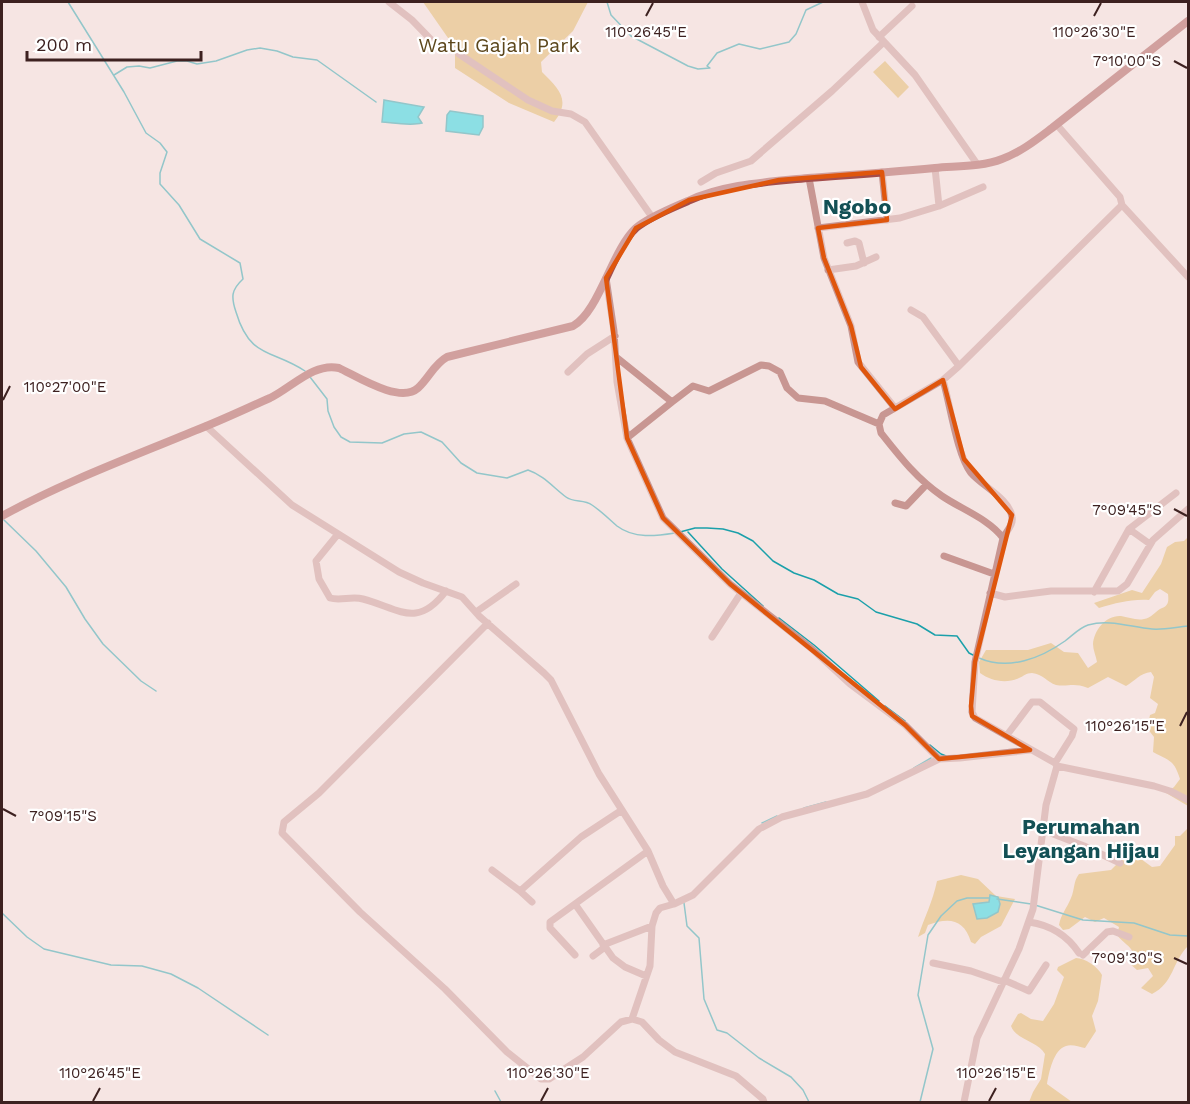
<svg xmlns="http://www.w3.org/2000/svg" width="1190" height="1104" font-family="'Work Sans',sans-serif">
  <style>
    .green { fill: #dfb45c }
    .water { fill: #0cd7e5; stroke: #1ba0aa; stroke-width: 1.5 }
    .lines { fill: none; stroke-linecap: round; stroke-linejoin: round }
    .stream { stroke: #1ba0aa; stroke-width: 1.5 }
    .minor { stroke: #c89692; stroke-width: 7 }
    .major { stroke: #a44d4b; stroke-width: 8 }
    .marked { fill: none; stroke: #df560d; stroke-width: 4.5; stroke-linejoin: round }
    .ticks { fill: none; stroke: #3d2120; stroke-width: 2 }
    .labels { text-anchor: middle; stroke-width: 4.5; stroke-linejoin: round; paint-order: stroke }
    .park-label { font-size: 20px; fill: #5c471c; stroke: #fff }
    .neighbourhood-label { font-size: 21px; font-weight: bold; fill: #135055; stroke: #fff }
    .quarter-label { font-size: 22px; font-weight: bold; fill: #135055; stroke: #fff }
    .ticks-label { font-size: 15px; text-anchor: middle; fill: #3d2120; stroke: #fff; stroke-width: 4.5; stroke-linejoin: round; paint-order: stroke }
  </style>
  <rect width="100%" height="100%" fill="#f5e5e3"/>
  <!-- green -->
  <path class="green" d="M423 2H588L573 31 541 62 542 72C558 88 572 100 554 122L509 103 455 68V48Z
    M885 61 909 87 898 98 873 72Z
    M1188 537V806L1166 793 1174 787 1180 779C1174 760 1170 761 1153 752L1154 737 1147 728 1150 715 1155 713 1158 704 1150 698 1154 677 1151 672C1140 673 1135 681 1126 686L1108 677 1088 688C1073 682 1069 687 1056 685 1047 682 1043 674 1032 673 1026 673 1024 676 1019 678 1006 684 991 681 980 673L979 662 986 650H1028L1051 643 1064 652 1078 653 1088 668 1097 662C1096 656 1093 650 1093 644 1094 630 1106 615 1121 616 1128 617 1137 621 1144 619 1151 618 1155 612 1160 609 1168 606 1169 603 1168 594L1160 589 1155 592 1149 600C1130 599 1117 603 1099 608L1094 603 1132 590 1142 593 1161 564 1167 547 1175 542 1184 541Z
    M1188 824V946C1172 962 1174 983 1152 994L1141 988 1153 976 1148 968 1137 970 1129 963 1134 954C1131 946 1122 942 1117 935L1119 927 1104 918 1095 922 1085 917 1069 929 1063 930 1059 925C1061 914 1067 908 1071 898 1075 889 1073 882 1079 874L1111 870 1130 851 1152 867 1160 866 1175 845V836H1180L1188 828Z
    M961 875 978 879 996 896 1015 899 1001 926 981 937 975 944 971 942C964 919 949 917 928 925L925 933 918 937C924 918 933 901 937 881Z
    M1076 958C1085 958 1098 967 1102 975L1098 1001 1092 1016 1096 1031 1085 1048C1079 1047 1072 1044 1066 1046 1053 1050 1049 1073 1047 1084L1072 1102H1029L1033 1092 1041 1079 1045 1054C1038 1041 1016 1040 1011 1026L1018 1014 1021 1013 1031 1019 1043 1021 1054 1004 1064 977 1057 970 1058 967Z"/>
  <!-- water -->
  <path class="water" d="M384 100 424 107 418 117 422 123C411 126 394 123 382 122Z
    M450 111 483 116V127L479 135 446 131 447 115Z
    M990 895 998 897 1000 904 998 912 987 918 977 919 973 904 989 902Z"/>
  <g class="lines">
    <!-- stream -->
    <path class="stream" d="M68 2 124 92 146 133 160 143 167 152 160 173V184L179 205 200 239 240 263 243 279C231 290 231 297 236 312 250 359 272 349 305 371
      M607 2 611 15 631 36 688 66 698 69 710 68 707 66 717 53 739 44 760 49 789 42 796 34 806 10 823 2
      M114 75 127 67 139 66 150 68 177 61H187L197 64 216 61 247 50 260 48 277 51 293 57 317 60 376 102
      M310 377 327 399 328 411 334 427 341 437 350 442 382 443 404 434 421 432 442 442 461 463 477 473 507 478 528 470C543 475 554 488 566 497 574 503 584 499 592 505 601 511 609 519 617 526 634 539 656 536 675 533
      M4 520 36 551 66 587 85 619 103 644 141 681 156 691
      M680 532 695 528H707L723 529 738 533 753 541 773 561 794 573 814 580 838 594 858 599 876 612 917 624 935 635 957 636 969 653 975 656
      M688 532 722 569 763 606
      M779 618 814 645 879 701
      M979 658C1009 671 1041 658 1065 641 1073 635 1079 628 1088 625 1110 619 1130 627 1152 629 1164 630 1176 627 1188 626
      M885 706 905 721
      M930 745 941 754 946 756
      M914 768 931 758
      M804 808 826 802
      M762 823 777 816
      M997 899 1031 904
      M684 903 687 926 699 938 704 999 717 1030 727 1033 759 1058 791 1077 803 1090 809 1102
      M1035 905 1083 920 1134 923 1170 935 1188 936
      M2 913 27 937 44 949 111 965 142 966 171 974 198 988 268 1035
      M495 1091 501 1102
      M920 1102 933 1049 918 995 928 935 941 916 957 901 967 898H989"/>
    <!-- minor -->
    <path class="minor" d="M389 2 412 20 441 50
      M862 2 873 30 915 75 977 164
      M879 37 912 6
      M459 54 528 100 552 111 571 114 585 122 652 217
      M935 168 939 206
      M882 172 887 220
      M809 178 824 258 851 326 858 362 895 408
      M701 182 716 173 751 161 832 91 884 42
      M1122 205 1188 277
      M818 228 900 218 939 206 983 187
      M847 243 855 241 859 243 864 263
      M828 270 856 266 876 257
      M606 278 614 331 617 382 627 438 663 518 730 584 812 649 850 684 905 725 939 759
      M911 310 923 317 959 366
      M616 357 672 402 693 386 709 391 761 365 769 366 780 372 787 388 798 398 825 401 879 424
      M568 372 587 354 615 336
      M943 380C950 404 957 455 971 473 982 486 1010 499 1012 517 1014 524 1006 532 1003 538
      M206 426 292 505 399 572 423 583 462 597 479 616 544 673 551 680 599 774 648 851 663 886 674 904 693 895 759 829 782 817 867 794 939 759 960 758 1030 750
      M627 438 672 402
      M895 503 906 506 926 485
      M1129 529 1150 544
      M338 534 316 561 319 579 330 598C340 601 352 596 363 599 400 609 417 629 446 591
      M944 556 994 574
      M1094 592 1129 529 1176 493
      M990 593 1005 597 1051 591H1118L1127 584 1153 540 1188 509
      M476 612 516 584
      M488 623 319 793 284 822 282 833 360 912 445 989 507 1052 541 1079H549L583 1057 621 1022 632 1019 642 1022 659 1040 675 1052 736 1076 763 1099 764 1102
      M712 637 741 593
      M1007 735 1032 702H1040L1074 729 1072 736 1055 763
      M1057 766 1154 786 1170 791 1188 800
      M1043 830 1084 846 1120 863
      M492 870 520 891 581 837 622 810
      M520 891 532 902
      M575 904 613 958 625 967 646 976
      M1029 922C1050 925 1067 935 1079 953
      M603 945 652 926
      M575 955 550 928V922L648 851
      M1083 955 1107 932 1113 931 1129 937
      M593 956 605 947
      M933 963 971 971 1003 982
      M1004 980 1029 991 1046 965
      M632 1019 650 966 652 926 656 913 660 908 674 904
      M964 1102 977 1038 1019 949 1033 909 1046 805 1057 766 1055 763 975 718 972 712 975 662 1003 538C989 519 961 509 942 496 917 479 900 457 881 433L879 424 883 415 943 380 959 366 1122 205 1120 197 1057 125"/>
    <!-- major -->
    <path class="major" d="M2 516C64 482 129 458 194 431 220 421 245 409 270 398 291 388 314 362 339 368 358 377 400 404 418 388 429 378 434 364 447 357L573 326C599 312 612 250 636 228 649 217 672 208 688 201 724 184 769 182 808 178 850 175 893 172 935 168 956 166 982 167 1002 159 1021 152 1036 140 1052 128L1188 21"/>
  </g>
  <!-- marked area -->
  <path d="M0 0H1190V1104H0ZM882 172 887 220 818 228 824 258 851 326 861 367 895 409 943 380 964 459 1012 515 975 662 971 706 972 716 1030 750 939 759 905 725 730 584 663 518 627 438 606 278 636 228 689 200 779 180Z" fill="#f5e5e3" fill-opacity=".55" fill-rule="evenodd"/>
  <path class="marked" d="M882 172 887 220 818 228 824 258 851 326 861 367 895 409 943 380 964 459 1012 515 975 662 971 706 972 716 1030 750 939 759 905 725 730 584 663 518 627 438 606 278 636 228 689 200 779 180Z"/>
  <!-- ticks -->
  <path class="ticks" d="M646 16 653 3M1094 16 1101 3M1174 61 1187 68M3 400 10 386M1174 509 1187 516M1180 726 1187 712M3 809 16 816M1174 958 1187 964M93 1101 100 1088M541 1101 548 1088M989 1101 996 1088"/>
  <g class="labels">
    <!-- park labels -->
    <g class="park-label">
      <text x="499" y="52">Watu Gajah Park</text>
    </g>
    <!-- neighbourhood labels -->
    <g class="neighbourhood-label">
      <text x="1081" y="834">Perumahan<tspan x="1081" dy="24">Leyangan Hijau</tspan></text>
    </g>
    <!-- quarter labels -->
    <g class="quarter-label">
      <text x="857" y="214">Ngobo</text>
    </g>
  </g>
  <g class="ticks-label">
    <text x="646" y="37">110°26'45"E</text>
    <text x="1094" y="37">110°26'30"E</text>
    <text x="1127" y="66">7°10'00"S</text>
    <text x="65" y="392">110°27'00"E</text>
    <text x="1127" y="515">7°09'45"S</text>
    <text x="1125" y="731">110°26'15"E</text>
    <text x="63" y="821">7°09'15"S</text>
    <text x="1127" y="963">7°09'30"S</text>
    <text x="100" y="1078">110°26'45"E</text>
    <text x="548" y="1078">110°26'30"E</text>
    <text x="996" y="1078">110°26'15"E</text>
  </g>
  <!-- border -->
  <rect width="1190" height="1104" fill="none" stroke="#3d2120" stroke-width="6"/>
  <!-- scale -->
  <path d="M27 51v9h174v-9" fill="none" stroke="#3d2120" stroke-width="3"/>
  <text x="36" y="51" font-size="18" fill="#3d2120" stroke="#ffffff" stroke-width="4.5" paint-order="stroke">200 m</text>
</svg>
